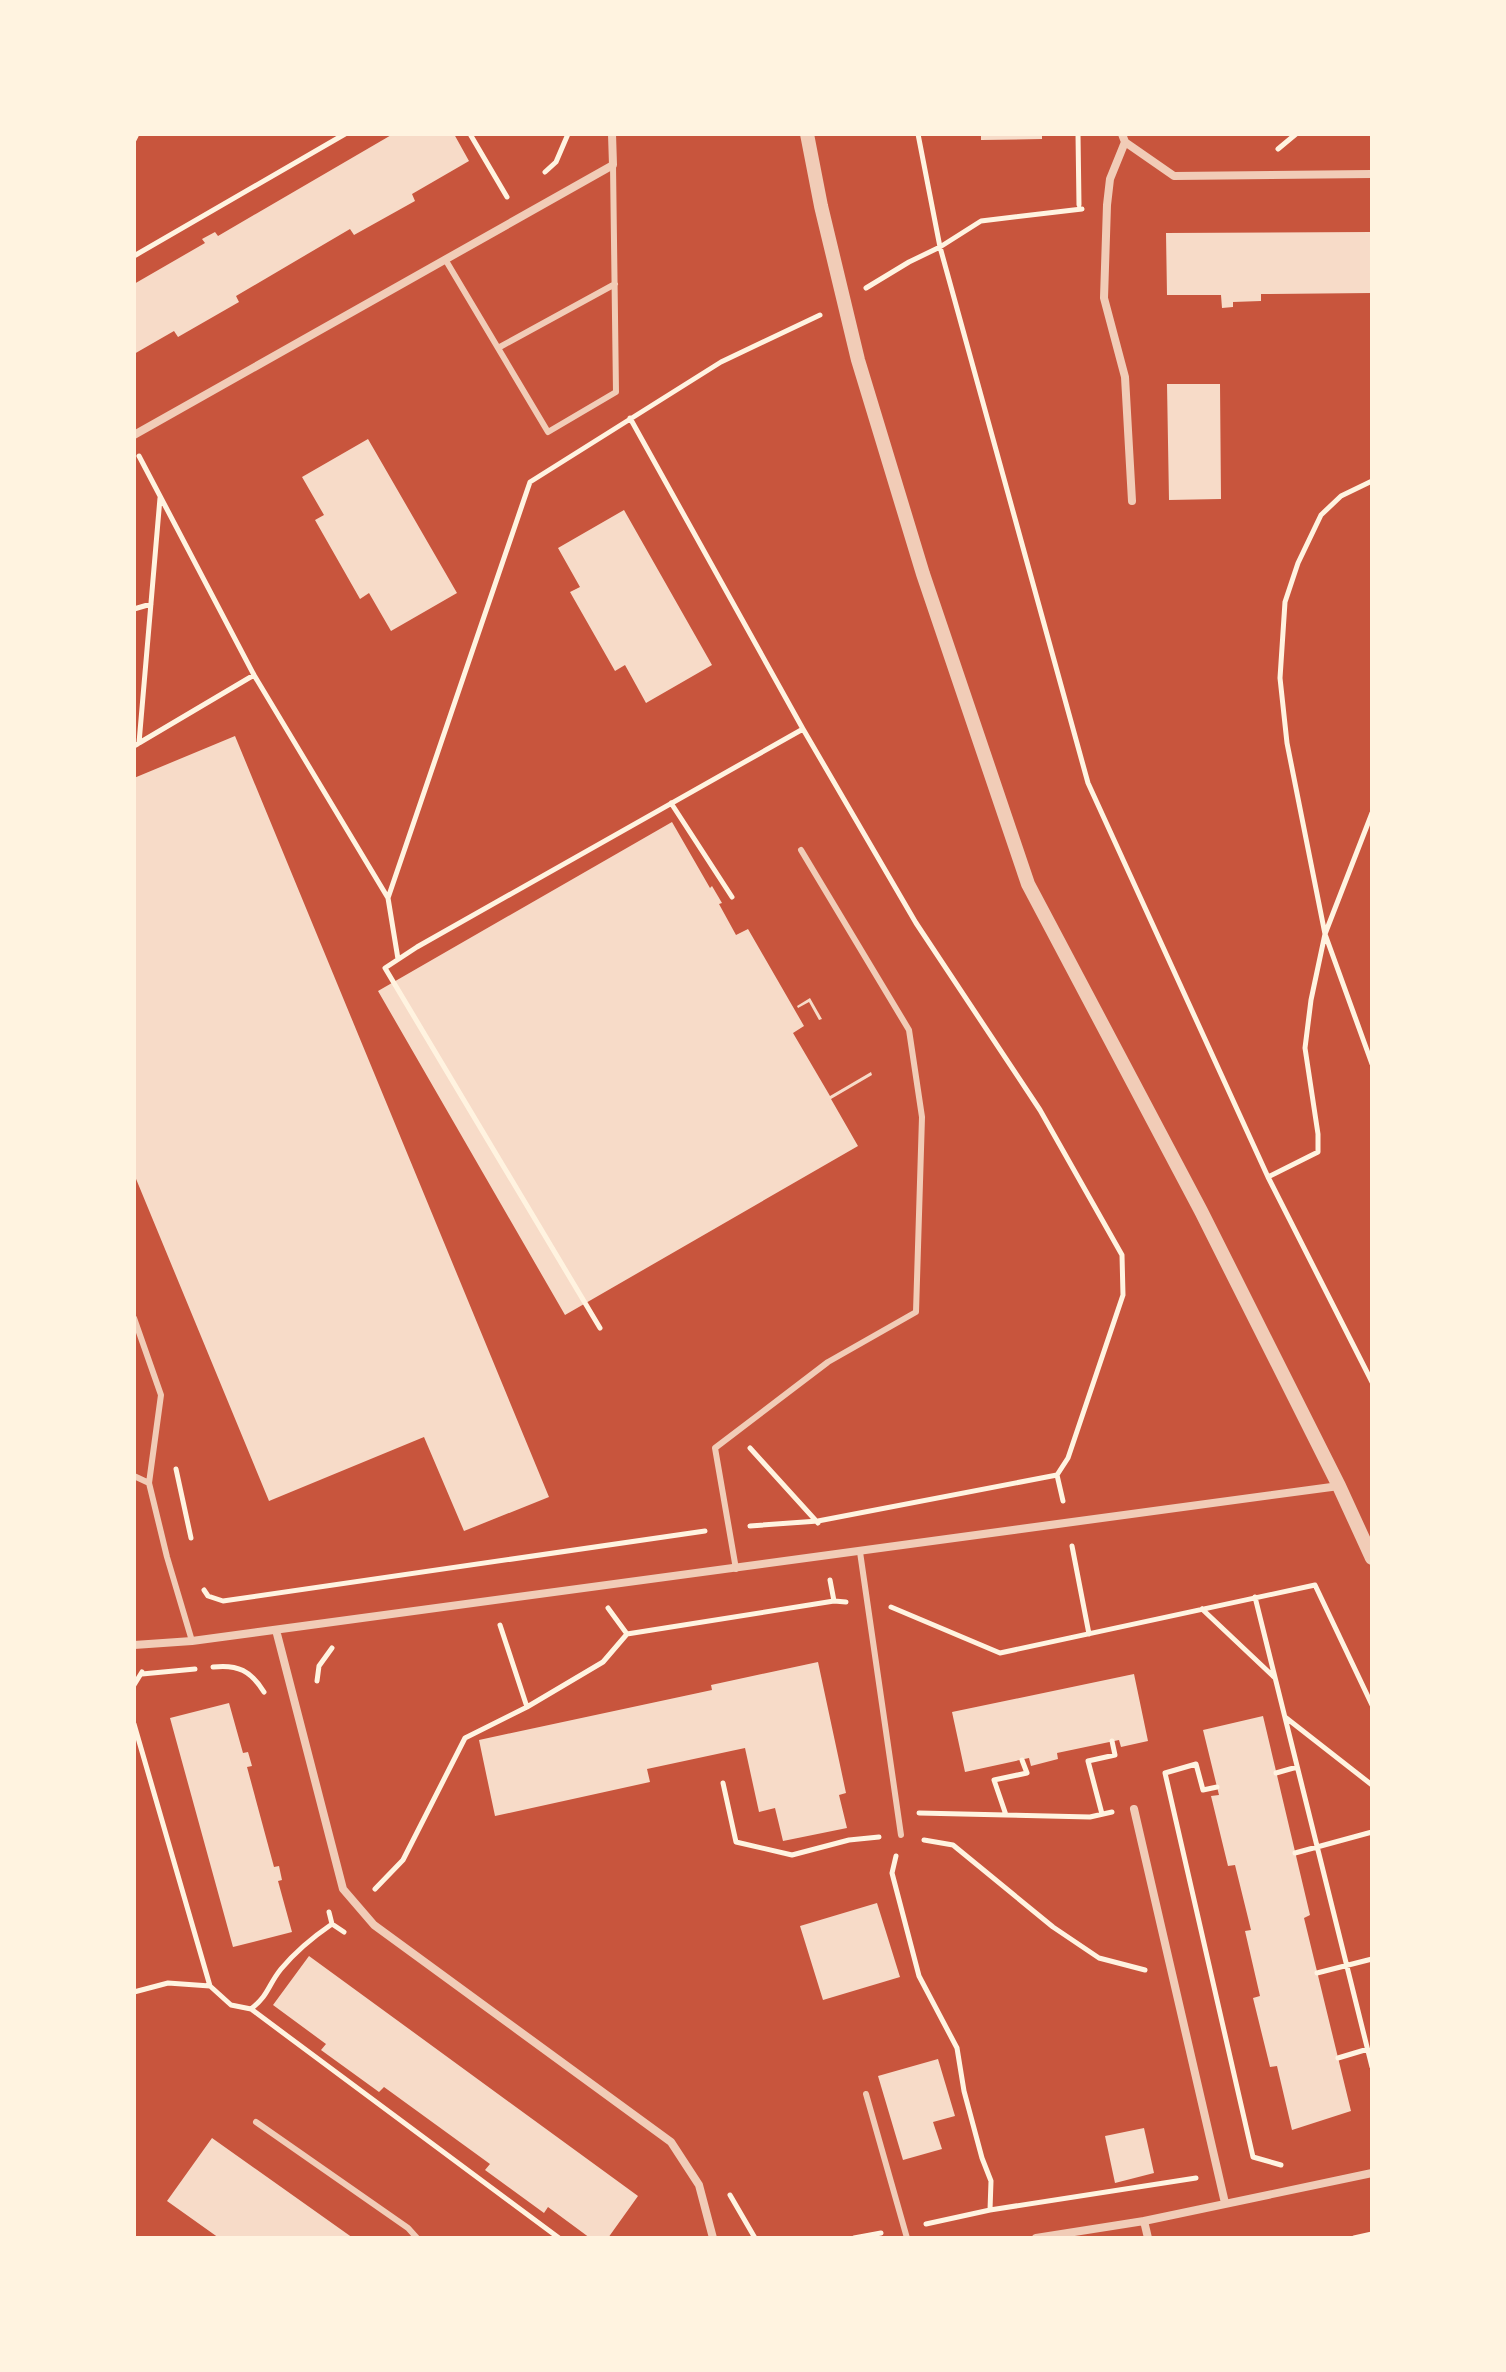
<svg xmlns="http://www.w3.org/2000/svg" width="1506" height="2372" font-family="'Source Serif 4',serif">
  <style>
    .building { fill: #f7dbc8 }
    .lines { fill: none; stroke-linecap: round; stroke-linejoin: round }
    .path { stroke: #fff3e0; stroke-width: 5 }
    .service { stroke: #f1ccb7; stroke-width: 6 }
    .minor { stroke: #f1ccb7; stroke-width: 8 }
    .tertiary { stroke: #f1ccb7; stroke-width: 14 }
  </style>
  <rect width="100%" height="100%" fill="#c8553d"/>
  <!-- building -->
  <path class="building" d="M393 134H454L469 161 412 194 415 201 354 235 350 229 236 296 239 302 178 337 174 331 134 354V284L205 243 202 239 215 232 218 236Z
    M981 134H1042V139L981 140Z
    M1372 232V293L1261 294V301L1233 302V307L1222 308 1221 295H1167L1166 233Z
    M1167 384H1220L1221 499 1169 500Z
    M368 439 457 593 391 631 369 593 360 599 315 520 324 515 302 477Z
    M624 510 712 665 646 703 625 665 615 671 570 592 580 587 558 548Z
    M235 736 549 1497 464 1531 424 1437 269 1501 134 1174V778Z
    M672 822 710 888 712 886 722 903 719 904 736 935 748 929 804 1026 793 1033 830 1096 871 1072 872 1075 831 1099 858 1146 565 1315 378 991Z
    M810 998 822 1019 819 1020 809 1002 798 1008 797 1006Z
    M818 1662 846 1793 839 1795 847 1828 783 1841 775 1808 759 1812 745 1748 647 1769 650 1782 495 1816 479 1740 712 1690 711 1685Z
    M1134 1674 1148 1741 1121 1747 1119 1740 1057 1753 1058 1759 1031 1766 1029 1758 965 1772 952 1712Z
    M229 1703 243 1753 248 1752 252 1766 247 1767 274 1867 279 1866 282 1880 278 1881 292 1932 233 1947 170 1718Z
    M1263 1716 1310 1915 1304 1918 1351 2111 1292 2130 1277 2066 1270 2067 1253 1998 1260 1996 1245 1931 1251 1930 1235 1865 1228 1866 1211 1796 1219 1795 1203 1730Z
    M877 1903 900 1977 823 2000 800 1926Z
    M309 1956 638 2196 608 2238H590L548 2207 544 2213 485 2170 490 2164 384 2087 379 2092 321 2050 326 2044 273 2005Z
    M938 2059 955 2116 933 2122 942 2149 903 2160 878 2076Z
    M1144 2128 1154 2173 1115 2183 1105 2136Z
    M212 2138 353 2238H219L167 2201Z"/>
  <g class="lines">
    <!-- path -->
    <path class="path" d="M470 134 507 197
      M918 134 940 247 981 221 1082 209
      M1078 134 1079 205
      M134 140 137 134
      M1278 149 1296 134
      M545 172 556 162 568 134
      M134 256 345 134
      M866 288 909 262 940 247 1088 783 1268 1177 1372 1382
      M630 418 803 729 916 923 1040 1110 1122 1255 1123 1295 1068 1458 1057 1475 1063 1501
      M139 456 254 675
      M1372 481 1341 496 1321 515 1298 563 1285 602 1280 678 1287 743 1325 934 1372 1064
      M134 609 151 604
      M139 743 160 498
      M134 746 254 675 388 898 398 959
      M671 803 732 897
      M388 898 530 482 721 362 820 315
      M1268 1177 1318 1152V1134L1305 1048 1311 1000 1325 934 1372 813
      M600 1328 385 968 417 947 803 729
      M750 1448 818 1523
      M176 1469 191 1538
      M750 1526 818 1521 1057 1475
      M1072 1546 1089 1634
      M830 1580 834 1601
      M204 1590 208 1596 223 1601 705 1531
      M1255 1597 1372 2067
      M891 1607 1000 1653 1315 1585 1372 1705
      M608 1608 627 1634 834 1601 846 1602
      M1202 1609 1275 1678
      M500 1625 527 1707 603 1662 627 1634
      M213 1667C238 1664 251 1671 264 1692
      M142 1674 195 1669
      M317 1681 319 1666 332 1648
      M134 1685 142 1672
      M1285 1717 1372 1785
      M134 1724 210 1986 231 2005 251 2009 559 2238
      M1022 1760 1027 1773 994 1780 1006 1815 1090 1817 1112 1812
      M1276 1773 1297 1767
      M723 1783 736 1842 792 1855 849 1840 879 1837
      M1217 1787 1203 1790 1196 1764 1165 1773 1253 2157 1281 2165
      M919 1813 1006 1815
      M1102 1814 1088 1761 1115 1755 1112 1741
      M924 1840 953 1845 1053 1927 1099 1958 1145 1970
      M1295 1853 1372 1832
      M896 1856 892 1873 919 1976 957 2048 964 2091 982 2158 991 2181 990 2210
      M375 1889 403 1860 465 1738 527 1707
      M329 1912 332 1924 344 1932
      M1317 1973 1372 1959
      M134 1992 168 1983 210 1986
      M251 2009C269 1995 268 1985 281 1969 296 1951 313 1937 332 1924
      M1338 2058 1368 2049
      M730 2195 755 2238
      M926 2224 990 2210 1196 2178
      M854 2238 881 2233
      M1354 2238 1372 2234"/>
    <!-- service -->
    <path class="service" d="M445 259 548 432 616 392 613 165
      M498 348 615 284
      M134 1318 161 1395 149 1483 167 1557 192 1641
      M134 1476 149 1483
      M860 1552 901 1835
      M736 1569 715 1448 828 1362 916 1312 922 1117 909 1030 801 850
      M866 2094 907 2238
      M256 2122 408 2228 417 2238"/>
    <!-- minor -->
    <path class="minor" d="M1122 134 1125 142 1174 176 1372 174
      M1125 142 1110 179 1107 205 1104 298 1125 377 1132 501
      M134 435 613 165 612 134
      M276 1630 343 1889 374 1925 671 2142 699 2185 713 2238
      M134 1645 192 1641C575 1591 957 1537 1339 1486
      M1134 1809 1225 2203
      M1144 2221 1148 2238
      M1036 2238 1144 2221 1372 2173"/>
    <!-- tertiary -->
    <path class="tertiary" d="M807 134 821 206 858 360 923 574 1028 884 1201 1211 1339 1486 1372 1558"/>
  </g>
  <!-- border -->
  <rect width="1506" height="2372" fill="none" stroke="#fff3e0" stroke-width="272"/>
</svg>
